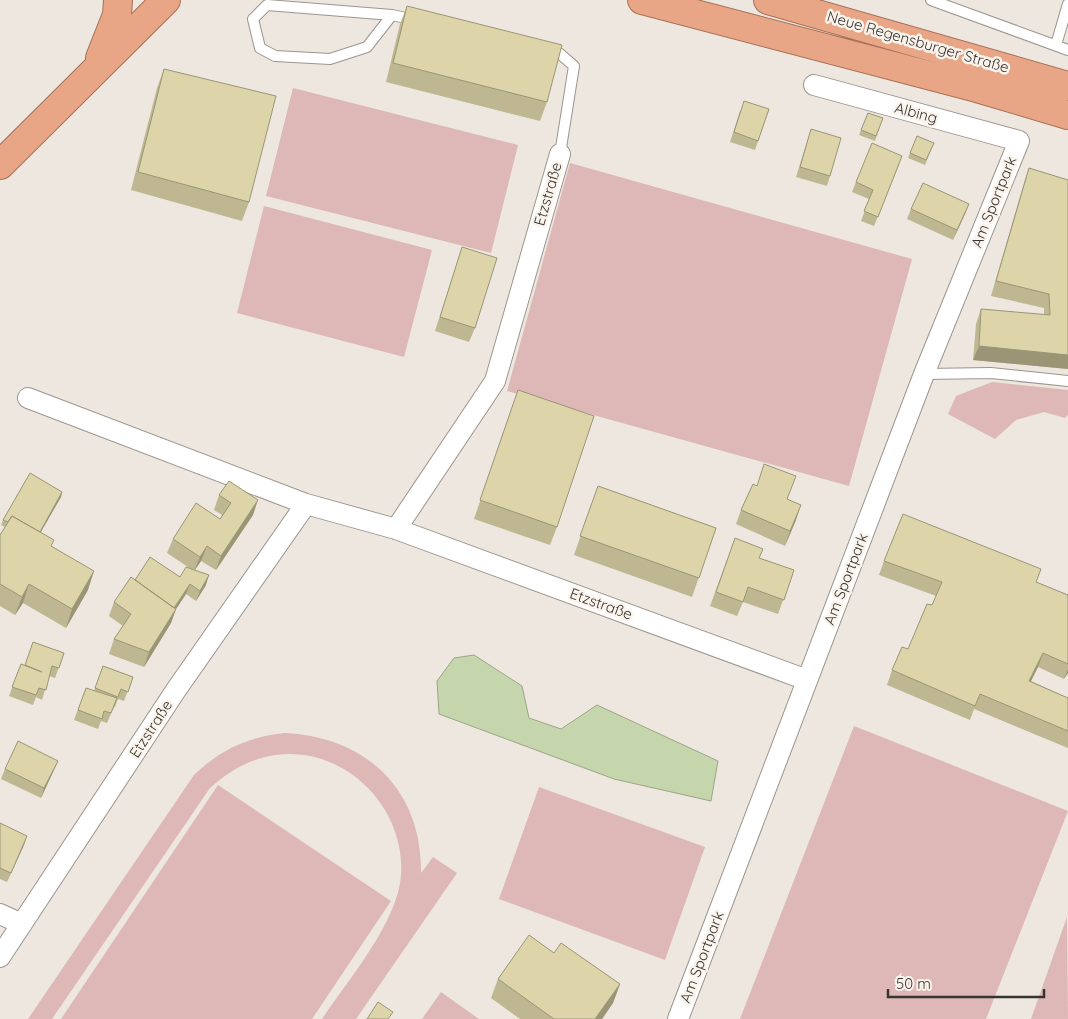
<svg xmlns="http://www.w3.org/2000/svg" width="1068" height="1019" font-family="Quicksand,sans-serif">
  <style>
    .green { fill: #ddb8b7 }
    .water { fill: #c6d6ac; stroke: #9ba687 }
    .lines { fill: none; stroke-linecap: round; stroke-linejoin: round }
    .service-casing { stroke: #9b958e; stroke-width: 12 }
    .minor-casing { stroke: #9b958e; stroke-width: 22 }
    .trunk-casing { stroke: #a77056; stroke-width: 30 }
    .service { stroke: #fff; stroke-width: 10 }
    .minor { stroke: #fff; stroke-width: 20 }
    .trunk { stroke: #e8a687; stroke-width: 28 }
    .wall { fill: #beb791 }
    .shaded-wall { fill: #9b9576 }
    .building { fill: #ddd5a9; stroke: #9b9576 }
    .labels { text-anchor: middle; stroke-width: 5; stroke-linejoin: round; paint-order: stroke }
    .street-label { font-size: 15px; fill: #373532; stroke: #fbf4ec }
  </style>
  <rect width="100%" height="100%" fill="#ede7df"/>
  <!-- green -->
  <path class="green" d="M293 88 518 145 491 253 266 196Z
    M570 163 912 259 849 486 507 391Z
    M264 206 432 250 404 357 237 313Z
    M992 382 1068 390V415L1065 418 1044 412 1016 420 995 439 948 414 956 396Z
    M854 726 1068 811 986 1019H740Z
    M285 733C367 737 422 790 421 873L433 857 457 873 356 1019H322C348 980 398 922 401 875 406 800 332 735 258 759 239 765 225 775 210 788L52 1019H28L194 775C221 749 248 737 285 733Z
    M218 785 391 901 312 1019H61Z
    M539 787 705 847 665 960 499 899Z
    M1067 917 1068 1019H1031Z
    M441 992 479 1019H422Z"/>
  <!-- water -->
  <path class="water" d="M474 655 522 686 529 718 561 729 597 705 718 761 711 801 614 779 439 714 437 681 454 658Z"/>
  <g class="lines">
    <defs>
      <path id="service" d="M931 0 1068 50
        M392 15 367 47 330 59 275 56 260 48 253 19 267 5 392 15 415 20
        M1056 45 1068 4
        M547 49 559 53 574 66 560 154
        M924 374 991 373 1068 381"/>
      <path id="minor" d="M28 398 306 504 396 529 807 680
        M396 529 495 381 560 154
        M0 914 22 924
        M0 957 176 690 306 504
        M678 1019 924 374 1019 141 814 85"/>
      <path id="trunk" d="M642 0 977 88 1068 115
        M768 0 1068 86
        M100 58 117 15 118 0
        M0 165 166 0"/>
    </defs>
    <!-- service casing -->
    <use href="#service" class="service-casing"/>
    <!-- minor casing -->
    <use href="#minor" class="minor-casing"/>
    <!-- trunk casing -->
    <use href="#trunk" class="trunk-casing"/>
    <!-- service -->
    <use href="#service" class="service"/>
    <!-- minor -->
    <use href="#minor" class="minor"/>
    <!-- trunk -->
    <use href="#trunk" class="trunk"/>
  </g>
  <!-- wall -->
  <path class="wall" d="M407 6 547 102 540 121 386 82 400 24Z
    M164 69 249 202 242 221 131 190 157 88Z
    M769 109 755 150 730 142 740 111Z
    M868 113 883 118 875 141 859 135Z
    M811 129 830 176 827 186 796 177Z
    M917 136 934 143 925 165 908 158Z
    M899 165 874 226 861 221 869 199 852 192 856 182Z
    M1029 168 1068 180V369L973 360 976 324 981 309 1044 315V308L991 296 1024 183Z
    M969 204 965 214 953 240 907 219 911 209Z
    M462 247 475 328 469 342 435 331Z
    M518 390 557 527 550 545 474 519Z
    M598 486 716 528 692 597 574 555Z
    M62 492 61 497 40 533 88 590 66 628 23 603 15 615 0 606V535L5 527 1 525 3 520Z
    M219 495 253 515 216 570 201 561 195 570 206 585 196 601 186 594 176 609 171 623 144 667 109 654 114 639 123 626 109 616 114 602 135 580 180 577 191 569 167 553 173 539 220 519 222 515 214 510Z
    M787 499 796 520 785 546 736 524 741 510Z
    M735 538 759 558 794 570 778 614 743 602 737 616 710 606Z
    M884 561 1036 582 1068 595V673L1064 679 1038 667 1031 681 1068 698V748L974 709 970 720 887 685 892 670 908 649 932 605 936 596 879 575Z
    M33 642 64 653 55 678 49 676 42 700 36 697 33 705 9 696 21 664 25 666Z
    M103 666 133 677 124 701 118 699 115 707H114L107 723 101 721 98 729 74 720 86 688 94 691Z
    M58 761 54 770 41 798 1 779 5 769Z
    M0 823 24 845 7 882 0 879Z
    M554 953 620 984 613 1003 602 1019H520L491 998 498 979Z"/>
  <!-- shaded-wall -->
  <path class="shaded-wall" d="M969 204 965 214 953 240 957 230Z
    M979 346 1068 355V369L973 360Z
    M62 492 61 497 34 544 36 539Z
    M258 500 253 515 216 570 221 556Z
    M801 505 796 520 785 546 790 531Z
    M207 546 201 561 194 571 200 557Z
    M94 571 88 590 66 628 72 609Z
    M209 575 206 585 196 601 200 591Z
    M29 584 23 603 15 615 22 597Z
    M190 584 186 594 168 621 172 611Z
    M176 609 171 623 144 667 149 652Z
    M1043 653 1038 667 1024 695 1029 681Z
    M1068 669V673L1064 679Z
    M58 761 54 770 41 798 44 788Z
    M27 836 24 845 7 882 11 873Z
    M620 984 613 1003 602 1019H595Z"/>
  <!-- building -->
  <path class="building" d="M407 6 562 45 547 102 393 63Z
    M164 69 276 96 249 202 138 172Z
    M744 101 769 109 758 141 734 132Z
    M868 113 883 118 876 136 861 130Z
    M811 129 841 138 830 176 800 167Z
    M917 136 934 143 926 160 910 153Z
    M872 143 902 156 878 217 864 211 873 190 856 182Z
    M1029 168 1068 180V355L979 346 981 309 1050 315 1049 294 996 281Z
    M923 183 969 204 957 230 911 209Z
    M462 247 497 258 475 328 440 317Z
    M518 390 594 416 557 527 480 500Z
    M764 464 796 476 787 499 801 505 790 531 741 510 753 484 757 486Z
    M30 473 62 492 40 532 12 516 8 522 3 520Z
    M229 481 258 500 221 556 207 546 200 557 173 539 196 503 220 519 231 503 219 495Z
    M598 486 716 528 699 578 580 536Z
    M903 514 1041 569 1036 582 1068 595V664L1043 653 1029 681 1068 698V731L980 694 975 706 892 670 902 647 908 649 927 604 932 605 942 582 884 561Z
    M12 516 54 540 51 546 94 571 72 609 29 584 22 597 0 584V535Z
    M735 538 763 549 759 558 794 570 784 600 748 587 743 602 716 592Z
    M150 557 180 577 186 567 209 575 200 591 190 584 174 608 135 580Z
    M131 577 176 609 149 652 114 639 131 614 114 602Z
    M33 642 64 653 59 668 52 666 46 690 39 688 36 695 12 687 21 664 42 672 25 665Z
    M103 666 133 677 128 692 121 689 118 697 95 688Z
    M86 688 117 698 111 713 104 711 102 719 78 710Z
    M18 741 58 761 44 788 5 769Z
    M0 823 27 836 11 873 0 868Z
    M529 935 554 953 561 943 620 984 595 1019H554L498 979Z
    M378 1002 393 1012 388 1019H367Z"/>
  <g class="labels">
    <!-- street labels -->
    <g class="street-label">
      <text transform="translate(918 42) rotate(16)" y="5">Neue Regensburger Straße</text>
      <text transform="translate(916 113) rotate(15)" y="5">Albing</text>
      <text transform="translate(548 194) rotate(-74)" y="5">Etzstraße</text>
      <text transform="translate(994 202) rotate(-68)" y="5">Am Sportpark</text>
      <text transform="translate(846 579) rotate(-69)" y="5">Am Sportpark</text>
      <text transform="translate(601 604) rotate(20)" y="5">Etzstraße</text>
      <text transform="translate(151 729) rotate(-57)" y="5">Etzstraße</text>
      <text transform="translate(702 957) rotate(-69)" y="5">Am Sportpark</text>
    </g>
  </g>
  <!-- scale -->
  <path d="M888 989v8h156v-8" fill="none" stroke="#373532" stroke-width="2.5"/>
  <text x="896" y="989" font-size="15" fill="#373532" stroke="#fbf4ec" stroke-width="4" paint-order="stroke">50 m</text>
</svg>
